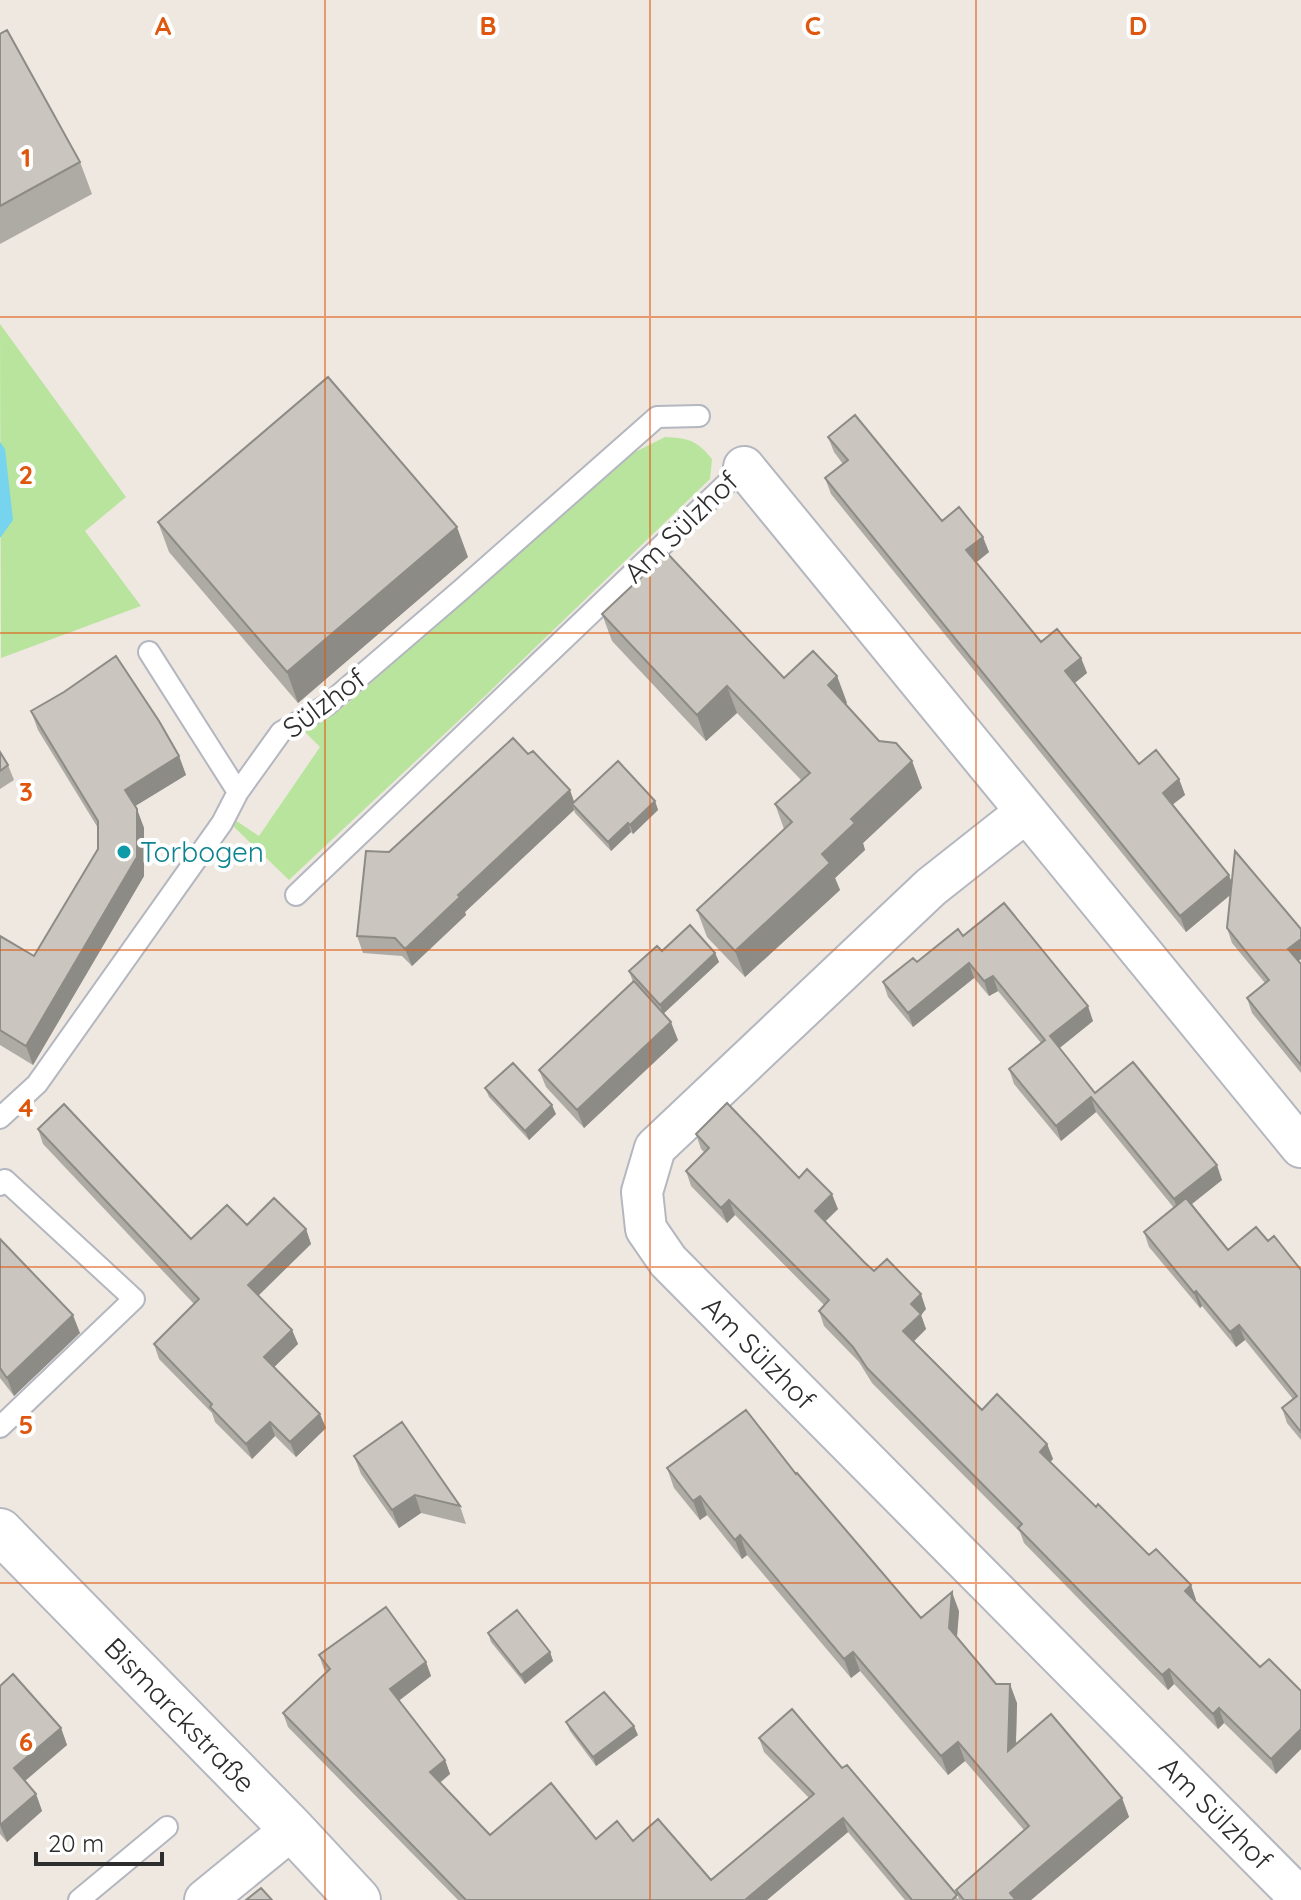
<svg xmlns="http://www.w3.org/2000/svg" width="1301" height="1900" font-family="Quicksand,sans-serif">
  <style>
    .green { fill: #b9e49e }
    .water { fill: #76d4ee }
    .lines { fill: none; stroke-linecap: round; stroke-linejoin: round }
    .lane-casing { stroke: #b4b7c0; stroke-width: 24 }
    .street-casing { stroke: #b4b7c0; stroke-width: 44 }
    .secondary-casing { stroke: #b4b7c0; stroke-width: 48 }
    .lane { stroke: #fff; stroke-width: 20 }
    .street { stroke: #fff; stroke-width: 40 }
    .secondary { stroke: #fff; stroke-width: 44 }
    .wall { fill: #aeaaa4 }
    .shaded-wall { fill: #8d8b86 }
    .building { fill: #cac6bf; stroke: #8d8b86; stroke-width: 2 }
    .grid { fill: none; stroke: #df570e; stroke-width: 2; stroke-opacity: 0.55 }
    .culture-dot { fill: #0f9aa8; stroke: #fff; stroke-width: 3 }
    .labels { text-anchor: middle; stroke-width: 8; stroke-linejoin: round; paint-order: stroke }
    .street-label { font-size: 28px; fill: #2d2d2d; stroke: #fff }
    .culture-label { font-size: 28px; fill: #0d838f; stroke: #fff; text-anchor: start }
    .grid-label { font-size: 26px; text-anchor: middle; font-weight: bold; fill: #df570e; stroke: #fff; stroke-width: 8; stroke-linejoin: round; paint-order: stroke }
  </style>
  <rect width="100%" height="100%" fill="#eee8e1"/>
  <!-- green -->
  <path class="green" d="M0 324 126 497 85 531 141 606 1 658Z
    M665 437C688 438 697 440 712 459L710 479 486 695 289 880 231 824 235 820 259 836 320 747 302 729 345 706 625 457Z"/>
  <!-- water -->
  <path class="water" d="M0 442 5 449 13 520 0 538Z"/>
  <g class="lines">
    <defs>
      <path id="lane" d="M149 652 238 792
        M296 895 744 467
        M0 1118 37 1084 222 823 238 792 281 732 327 705 462 589 657 417 699 416
        M0 1185 5 1180 134 1299 0 1427
        M79 1900 167 1827"/>
      <path id="street" d="M744 467 1301 1147
        M1026 812 931 887 655 1148 642 1192 646 1229 668 1261 1289 1887
        M205 1900 292 1829"/>
      <path id="secondary" d="M0 1531 292 1829 358 1900"/>
    </defs>
    <!-- lane casing -->
    <use href="#lane" class="lane-casing"/>
    <!-- street casing -->
    <use href="#street" class="street-casing"/>
    <!-- secondary casing -->
    <use href="#secondary" class="secondary-casing"/>
    <!-- lane -->
    <use href="#lane" class="lane"/>
    <!-- street -->
    <use href="#street" class="street"/>
    <!-- secondary -->
    <use href="#secondary" class="secondary"/>
  </g>
  <!-- wall -->
  <path class="wall" d="M0 34 80 162 92 194 0 244Z
    M828 437 942 521 989 552 976 562 1041 642 1081 658 1087 673 1074 683 1139 764 1179 779 1185 795 1172 805 1231 881 1301 929V959L1298 961 1301 964V1073L1252 1013 1247 998 1265 983 1232 943 1227 928 1230 895 1186 932 831 494 825 478 843 464 834 452Z
    M158 522 468 557 298 703 169 552Z
    M602 614 784 678 837 676 847 703 845 704 879 741 912 761 922 788 863 843 865 850 835 878 840 890 745 977 707 937 697 910 784 829 775 804 801 780 737 713 706 741 612 641Z
    M31 711 179 756 186 775 135 806 144 828V876L33 1065 0 1045V936L34 956 98 849V828L38 730Z
    M0 752 8 765 14 780 0 789Z
    M655 801 658 810 633 834 631 832 611 851 575 813 574 810 465 912 466 915 412 966 402 956 363 953 357 936 389 852 574 802Z
    M963 936 1093 1021 1059 1048 1095 1093 1222 1180 1192 1204 1228 1250 1268 1241 1301 1270V1440L1287 1423 1282 1408 1293 1399 1245 1340 1236 1347 1202 1306 1200 1308 1149 1247 1144 1232 1174 1208 1096 1112 1061 1141 1014 1084 1009 1069 1041 1043 998 991 989 996 974 978 913 1027 888 997 883 982Z
    M662 951 715 953 719 962 663 1014 678 1040 584 1128 546 1087 539 1070 633 982 629 971Z
    M485 1088 556 1114 529 1140 489 1097Z
    M38 1129 191 1239 247 1225 306 1229 311 1244 258 1295 292 1330 298 1344 274 1367 326 1428 296 1457 275 1436 252 1459 215 1422 212 1413 159 1359 154 1344 194 1304 43 1144Z
    M696 1134 799 1178 838 1209 825 1222 874 1271 926 1309 921 1315 926 1329 914 1341 982 1410 1047 1444 1053 1459 1050 1462 1096 1507 1149 1555 1191 1585 1196 1600 1195 1601 1260 1667 1301 1691V1749L1276 1774 1224 1723 1218 1729 1174 1684 1168 1690 1024 1543 1020 1532 872 1383 859 1362 824 1326 819 1311 824 1305 735 1215 727 1223 691 1186 686 1171 705 1153 701 1149Z
    M0 1239 80 1333 14 1396 0 1378Z
    M354 1456 460 1506 466 1524 421 1513 399 1528 361 1474Z
    M667 1468 796 1474 921 1618 959 1611 957 1637 996 1684 1017 1703 1016 1744 1122 1798 1129 1817 1031 1900H959L956 1890 1024 1830 965 1761 948 1775 860 1671 851 1678 747 1555 742 1559 707 1515 700 1520 674 1488Z
    M488 1633 550 1652 553 1661 525 1684 491 1642Z
    M319 1655 426 1662 431 1676 399 1700 445 1760 450 1774 440 1783 490 1835 633 1841 711 1880 809 1798 764 1752 759 1738 842 1768 959 1900H905L848 1832 767 1900H458L288 1727 283 1713 327 1672 324 1669Z
    M0 1686 61 1728 67 1745 25 1781 36 1794 42 1811 7 1842 0 1834Z
    M566 1722 638 1735 596 1766 570 1731Z"/>
  <!-- shaded-wall -->
  <path class="shaded-wall" d="M457 527 468 557 298 703 287 672Z
    M983 537 989 552 972 566 966 550Z
    M1081 658 1087 673 1070 687 1065 671Z
    M837 676 847 703 837 712 828 685Z
    M727 686 737 713 706 741 697 715Z
    M179 756 186 775 132 808 125 790Z
    M912 761 922 788 863 843 865 850 835 878 840 890 745 977 735 951 822 854 851 819Z
    M1179 779 1185 795 1168 808 1163 793Z
    M570 790 576 807 572 804 574 810 465 912 466 915 412 966 405 949 458 895Z
    M655 801 658 810 633 834 630 825Z
    M137 809 144 828V876L33 1065 26 1046Z
    M628 823 631 832 611 851 608 842Z
    M1229 875 1235 891 1186 932 1180 916Z
    M1301 939V959L1294 964 1288 949Z
    M715 953 719 962 663 1014 660 1005Z
    M969 963 974 978 913 1027 908 1013Z
    M993 976 998 991 989 996 984 981Z
    M1088 1006 1093 1021 1056 1051 1050 1036Z
    M671 1022 678 1040 584 1128 577 1110Z
    M1091 1097 1096 1112 1061 1141 1056 1126Z
    M552 1105 556 1114 529 1140 525 1131Z
    M1217 1165 1222 1180 1179 1214 1174 1199Z
    M832 1194 838 1209 820 1226 815 1211Z
    M729 1200 735 1215 727 1223 721 1208Z
    M306 1229 311 1244 254 1300 248 1285Z
    M1196 1291 1202 1306 1200 1308 1194 1293Z
    M921 1294 926 1309 921 1315 926 1329 909 1346 903 1331 911 1304Z
    M73 1315 80 1333 14 1396 7 1378Z
    M1239 1325 1245 1340 1236 1347 1230 1332Z
    M292 1330 298 1344 269 1372 264 1357Z
    M320 1414 326 1428 296 1457 290 1442Z
    M270 1422 275 1436 252 1459 246 1444Z
    M1047 1444 1053 1459 1045 1467 1040 1452Z
    M415 1495 421 1513 399 1528 392 1510Z
    M700 1496 707 1515 700 1520 693 1501Z
    M740 1535 747 1555 742 1559 735 1540Z
    M1191 1585 1196 1600 1190 1606 1185 1591Z
    M952 1592 959 1611 956 1647 949 1628Z
    M550 1652 553 1661 525 1684 521 1675Z
    M853 1652 860 1671 851 1678 844 1659Z
    M426 1662 431 1676 396 1703 390 1689Z
    M1169 1669 1174 1684 1168 1690 1162 1675Z
    M1010 1684 1017 1703 1015 1770 1008 1751Z
    M1219 1708 1224 1723 1218 1729 1213 1714Z
    M634 1726 638 1735 596 1766 593 1757Z
    M61 1728 67 1745 20 1785 14 1768Z
    M1301 1729V1749L1276 1774 1271 1759Z
    M958 1742 965 1761 948 1775 941 1756Z
    M445 1760 450 1774 435 1786 430 1772Z
    M36 1794 42 1811 7 1842 0 1825Z
    M1122 1798 1129 1817 1031 1900H1013L1010 1893Z
    M843 1818 848 1832 767 1900H745Z"/>
  <!-- building -->
  <path class="building" d="M7 30 80 162 0 206V34Z
    M328 377 457 527 287 672 158 522Z
    M855 415 942 521 959 507 983 537 966 550 1041 642 1057 629 1081 658 1065 671 1139 764 1156 750 1179 779 1163 793 1229 875 1180 916 825 478 848 460 828 437Z
    M667 553 784 678 813 651 837 676 828 685 879 741 896 743 912 761 851 819 855 823 822 854 830 863 735 951 697 910 792 822 775 804 810 773 727 686 697 715 602 614Z
    M116 656 159 721 179 756 125 790 137 809V857L26 1046 0 1030V936L34 956 98 849V821L31 711 64 692Z
    M513 738 528 754 533 751 570 790 458 895 460 897 405 949 395 938 357 936 366 851 389 852Z
    M0 752 8 765 0 771Z
    M618 761 655 801 630 825 628 823 608 842 572 804Z
    M1235 851 1301 929V939L1288 949 1301 964V1065L1247 998 1269 980 1227 928Z
    M1004 903 1088 1006 1050 1036 1073 1065 1095 1093 1133 1062 1217 1165 1174 1199 1091 1097 1056 1126 1009 1069 1045 1040 993 976 984 981 969 963 908 1013 883 982 913 958 917 962 958 929 963 936Z
    M690 925 715 953 660 1005 629 971 657 946 662 951Z
    M634 981 671 1022 577 1110 539 1070Z
    M513 1063 552 1105 525 1131 485 1088Z
    M727 1103 799 1178 807 1169 832 1194 815 1211 864 1262 874 1271 887 1259 921 1294 911 1304 921 1314 903 1331 982 1410 997 1394 1047 1444 1040 1452 1096 1507 1098 1504 1149 1555 1156 1549 1191 1585 1185 1591 1260 1667 1269 1659 1301 1691V1729L1271 1759 1219 1708 1213 1714 1169 1669 1162 1675 1018 1528 1022 1524 867 1368 853 1347 819 1311 829 1300 729 1200 721 1208 686 1171 709 1148 696 1134Z
    M64 1104 191 1239 227 1205 247 1225 274 1198 306 1229 248 1285 292 1330 264 1357 320 1414 290 1442 270 1422 246 1444 210 1407 212 1404 154 1344 199 1299 38 1129Z
    M1186 1198 1228 1250 1256 1227 1268 1241 1274 1236 1301 1270V1432L1282 1408 1297 1396 1239 1325 1230 1332 1196 1291 1194 1293 1144 1232Z
    M0 1239 73 1315 7 1378 0 1368Z
    M746 1410 796 1474 797 1473 921 1618 952 1592 949 1628 996 1684H1010L1008 1751 1051 1714 1122 1798 1010 1893 1016 1900H964L956 1890 1029 1826 958 1742 941 1756 853 1652 844 1659 740 1535 735 1540 700 1496 693 1501 667 1468Z
    M402 1422 460 1506 415 1495 392 1510 354 1456Z
    M386 1607 426 1662 390 1689 445 1760 430 1772 490 1835 551 1783 596 1839 617 1821 633 1841 658 1819 711 1880 814 1794 759 1738 792 1709 842 1768 847 1765 957 1895 952 1900H912L843 1818 745 1900H466L283 1713 330 1669 319 1655Z
    M517 1610 550 1652 521 1675 488 1633Z
    M13 1674 61 1728 14 1768 36 1794 0 1825V1686Z
    M604 1692 634 1726 593 1757 566 1722Z
    M261 1888 272 1900H246Z"/>
  <!-- grid -->
  <path class="grid" d="M325 0V1900M650 0V1900M976 0V1900M0 317H1301M0 633H1301M0 950H1301M0 1267H1301M0 1583H1301"/>
  <!-- markers -->
  <circle class="culture-dot" cx="124" cy="852" r="8"/>
  <g class="labels">
    <!-- street labels -->
    <g class="street-label">
      <text transform="translate(681 527) rotate(-44)" y="10">Am Sülzhof</text>
      <text transform="translate(324 703) rotate(-37)" y="10">Sülzhof</text>
      <text transform="translate(759 1353) rotate(45)" y="10">Am Sülzhof</text>
      <text transform="translate(180 1715) rotate(46)" y="10">Bismarckstraße</text>
      <text transform="translate(1216 1813) rotate(45)" y="10">Am Sülzhof</text>
    </g>
    <!-- culture labels -->
    <g class="culture-label">
      <text x="140" y="862">Torbogen</text>
    </g>
  </g>
  <g class="grid-label">
    <text x="163" y="35">A</text>
    <text x="488" y="35">B</text>
    <text x="813" y="35">C</text>
    <text x="1138" y="35">D</text>
    <text x="26" y="167">1</text>
    <text x="26" y="484">2</text>
    <text x="26" y="801">3</text>
    <text x="26" y="1117">4</text>
    <text x="26" y="1434">5</text>
    <text x="26" y="1751">6</text>
  </g>
  <!-- scale -->
  <path d="M36 1852v12h126v-12" fill="none" stroke="#2d2d2d" stroke-width="4"/>
  <text x="48" y="1852" font-size="24" fill="#2d2d2d" stroke="#ffffff" stroke-width="6" paint-order="stroke">20 m</text>
</svg>
